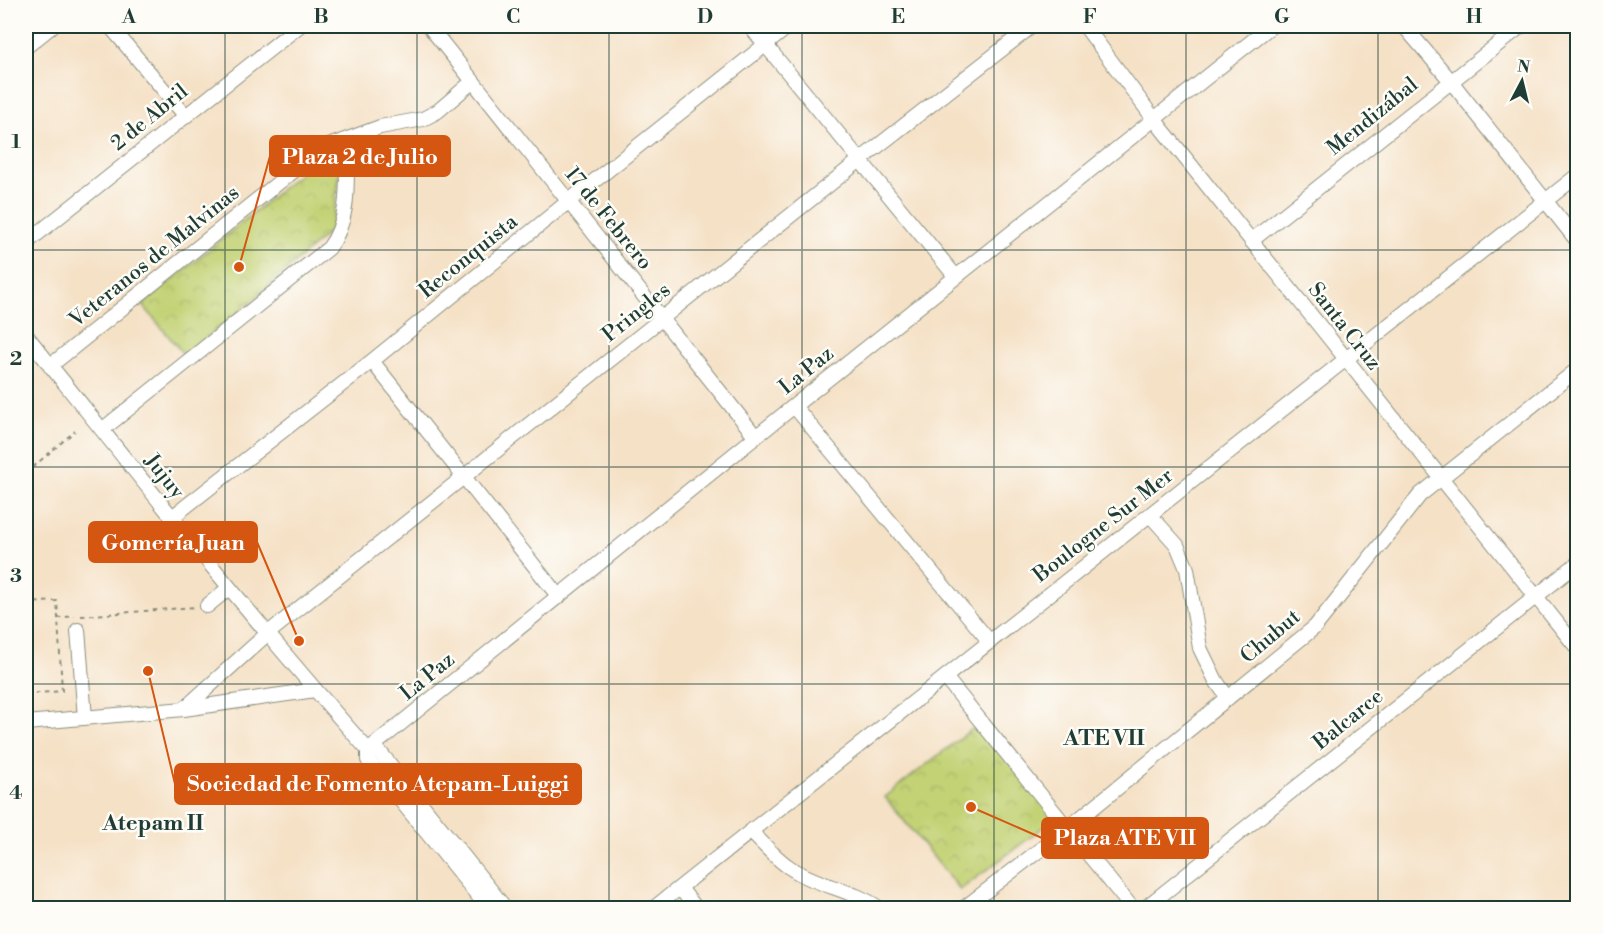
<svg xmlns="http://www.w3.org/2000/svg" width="1603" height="934" font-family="'Libre Bodoni',serif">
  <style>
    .park { fill: url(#park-crowns); stroke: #718854; stroke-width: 1.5 }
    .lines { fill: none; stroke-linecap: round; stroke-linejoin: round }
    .minor-casing { stroke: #8a8f7d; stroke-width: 16 }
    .path { stroke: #8a8f7d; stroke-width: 2; stroke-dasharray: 4.5 4.5; stroke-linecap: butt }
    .minor { stroke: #fff; stroke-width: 14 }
    .grid { fill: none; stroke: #1f3d34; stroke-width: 1.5; stroke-opacity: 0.55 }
    .labels { text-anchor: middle; stroke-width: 5; stroke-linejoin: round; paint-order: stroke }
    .street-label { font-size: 21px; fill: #1f3d34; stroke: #fdfcf7 }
    .neighbourhood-label { font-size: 22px; font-weight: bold; fill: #1f3d34; stroke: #fdfcf7 }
    .leader { fill: none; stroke: #d45610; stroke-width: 2 }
    .callout-dot { fill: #d45610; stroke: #fdfcf7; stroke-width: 2 }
    .callout { fill: #d45610; stroke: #d45610; stroke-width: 2 }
    .callout-label { font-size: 22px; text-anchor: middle; font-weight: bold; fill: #fff }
    .neatline { fill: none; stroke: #1f3d34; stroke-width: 2 }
    .grid-label { font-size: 20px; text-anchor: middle; font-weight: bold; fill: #1f3d34 }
  </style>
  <defs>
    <pattern id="park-crowns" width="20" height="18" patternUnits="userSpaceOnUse" patternTransform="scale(1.5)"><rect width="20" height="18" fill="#c3d275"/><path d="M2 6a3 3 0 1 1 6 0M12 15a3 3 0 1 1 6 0" fill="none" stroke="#a7b566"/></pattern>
  </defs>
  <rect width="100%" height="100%" fill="#fdfcf7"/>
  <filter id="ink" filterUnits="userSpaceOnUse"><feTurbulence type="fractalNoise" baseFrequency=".0167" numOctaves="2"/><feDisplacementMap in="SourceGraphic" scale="12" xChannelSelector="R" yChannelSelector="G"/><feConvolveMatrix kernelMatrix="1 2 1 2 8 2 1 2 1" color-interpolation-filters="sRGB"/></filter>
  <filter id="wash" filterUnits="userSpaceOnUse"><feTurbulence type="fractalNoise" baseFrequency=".008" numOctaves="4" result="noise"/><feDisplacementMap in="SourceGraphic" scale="24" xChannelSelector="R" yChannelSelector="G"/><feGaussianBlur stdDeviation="1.35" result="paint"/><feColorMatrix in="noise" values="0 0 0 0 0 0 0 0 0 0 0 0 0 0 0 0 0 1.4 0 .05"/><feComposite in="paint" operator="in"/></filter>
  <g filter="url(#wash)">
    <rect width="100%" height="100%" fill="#f5e1c6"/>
    <!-- park -->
    <path class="park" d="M340 148V173L331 230 250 303 184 355 143 305 321 156Z
      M981 722 1057 817 960 890 885 797Z"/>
  </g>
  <g filter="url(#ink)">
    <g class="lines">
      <defs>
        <path id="minor" d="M110 26 185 115
          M429 26 756 437
          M750 26 956 277
          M1085 26 1154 119 1578 649
          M1404 26 1450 80 1578 242
          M26 47 52 26
          M1251 241 1521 26
          M26 243 299 26
          M26 335C138 475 249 616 368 750
          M372 361 559 597
          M50 366 283 179 326 147 380 127 423 119 438 111 472 82
          M794 406 990 642
          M102 430 329 248C352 218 346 176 347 140
          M1150 515 1177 545 1187 569 1200 648 1216 681 1228 698
          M171 518 372 361 569 201 789 26
          M207 606 229 588
          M78 630 85 718
          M945 677 1132 908
          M184 709 267 634 860 160 1032 26
          M26 723 184 709 315 690
          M368 750 794 406 1271 26
          M368 750 379 751 505 908
          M368 750V760L488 908
          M751 832C763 843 775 858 789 867 817 886 851 889 879 908
          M680 888 696 908
          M654 908 1578 175
          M964 908 1067 829 1315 627 1420 495 1578 369
          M1145 908 1578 563"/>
      </defs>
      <!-- minor casing -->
      <use href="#minor" class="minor-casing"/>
      <!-- path -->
      <path class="path" d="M26 473 75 431
        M26 603 57 601 58 618
        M81 616 195 607
        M26 694 62 691 58 618 75 616"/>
      <!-- minor -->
      <use href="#minor" class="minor"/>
    </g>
  </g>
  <!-- grid -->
  <path class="grid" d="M225 26V908M417 26V908M609 26V908M802 26V908M994 26V908M1186 26V908M1378 26V908M26 250H1578M26 467H1578M26 684H1578"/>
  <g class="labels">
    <!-- street labels -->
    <g class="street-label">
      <text transform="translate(1372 116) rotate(-39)" y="7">Mendizábal</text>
      <text transform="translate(149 117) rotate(-39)" y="7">2 de Abril</text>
      <text transform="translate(609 218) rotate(51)" y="7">17 de Febrero</text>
      <text transform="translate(154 256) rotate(-39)" y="7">Veteranos de Malvinas</text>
      <text transform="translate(468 256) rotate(-39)" y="7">Reconquista</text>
      <text transform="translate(636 312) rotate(-39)" y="7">Pringles</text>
      <text transform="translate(1345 326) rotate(52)" y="7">Santa Cruz</text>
      <text transform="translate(806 370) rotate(-39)" y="7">La Paz</text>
      <text transform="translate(165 476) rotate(52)" y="7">Jujuy</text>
      <text transform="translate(1103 525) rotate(-38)" y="7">Boulogne Sur Mer</text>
      <text transform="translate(1270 636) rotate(-40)" y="7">Chubut</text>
      <text transform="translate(427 676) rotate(-39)" y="7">La Paz</text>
      <text transform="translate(1348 719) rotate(-39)" y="7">Balcarce</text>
    </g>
    <!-- neighbourhood labels -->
    <g class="neighbourhood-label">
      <text x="1104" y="745">ATE VII</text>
      <text x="153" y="830">Atepam II</text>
    </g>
  </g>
  <!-- callouts -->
  <path class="leader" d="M239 267L270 156M299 641L257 542M148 671L175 784M971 807L1042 838"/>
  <g class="callout-dot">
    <circle cx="239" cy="267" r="6"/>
    <circle cx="299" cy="641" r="6"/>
    <circle cx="148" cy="671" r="6"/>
    <circle cx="971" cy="807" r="6"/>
  </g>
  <g class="callout">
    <rect x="270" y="136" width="180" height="40" rx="6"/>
    <rect x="89" y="522" width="168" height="40" rx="6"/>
    <rect x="175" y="764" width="406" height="40" rx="6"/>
    <rect x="1042" y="818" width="166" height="40" rx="6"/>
  </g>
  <g class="callout-label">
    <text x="360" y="164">Plaza 2 de Julio</text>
    <text x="173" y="550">Gomería Juan</text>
    <text x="378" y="791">Sociedad de Fomento Atepam-Luiggi</text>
    <text x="1125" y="845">Plaza ATE VII</text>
  </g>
  <!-- margin -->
  <rect width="1603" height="934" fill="none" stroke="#fdfcf7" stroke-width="66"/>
  <!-- north arrow -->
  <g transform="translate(1522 81) rotate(7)" stroke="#fdfcf7" stroke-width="4.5" paint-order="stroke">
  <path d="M0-4.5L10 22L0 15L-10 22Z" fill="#1f3d34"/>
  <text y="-9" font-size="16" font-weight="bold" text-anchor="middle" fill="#1f3d34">N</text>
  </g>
  <rect x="33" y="33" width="1537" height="868" class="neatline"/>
  <g class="grid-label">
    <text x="129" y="23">A</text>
    <text x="321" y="23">B</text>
    <text x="513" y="23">C</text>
    <text x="705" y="23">D</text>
    <text x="898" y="23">E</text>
    <text x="1090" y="23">F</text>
    <text x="1282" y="23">G</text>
    <text x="1474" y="23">H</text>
    <text x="16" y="148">1</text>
    <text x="16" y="365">2</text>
    <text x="16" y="582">3</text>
    <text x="16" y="799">4</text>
  </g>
</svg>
